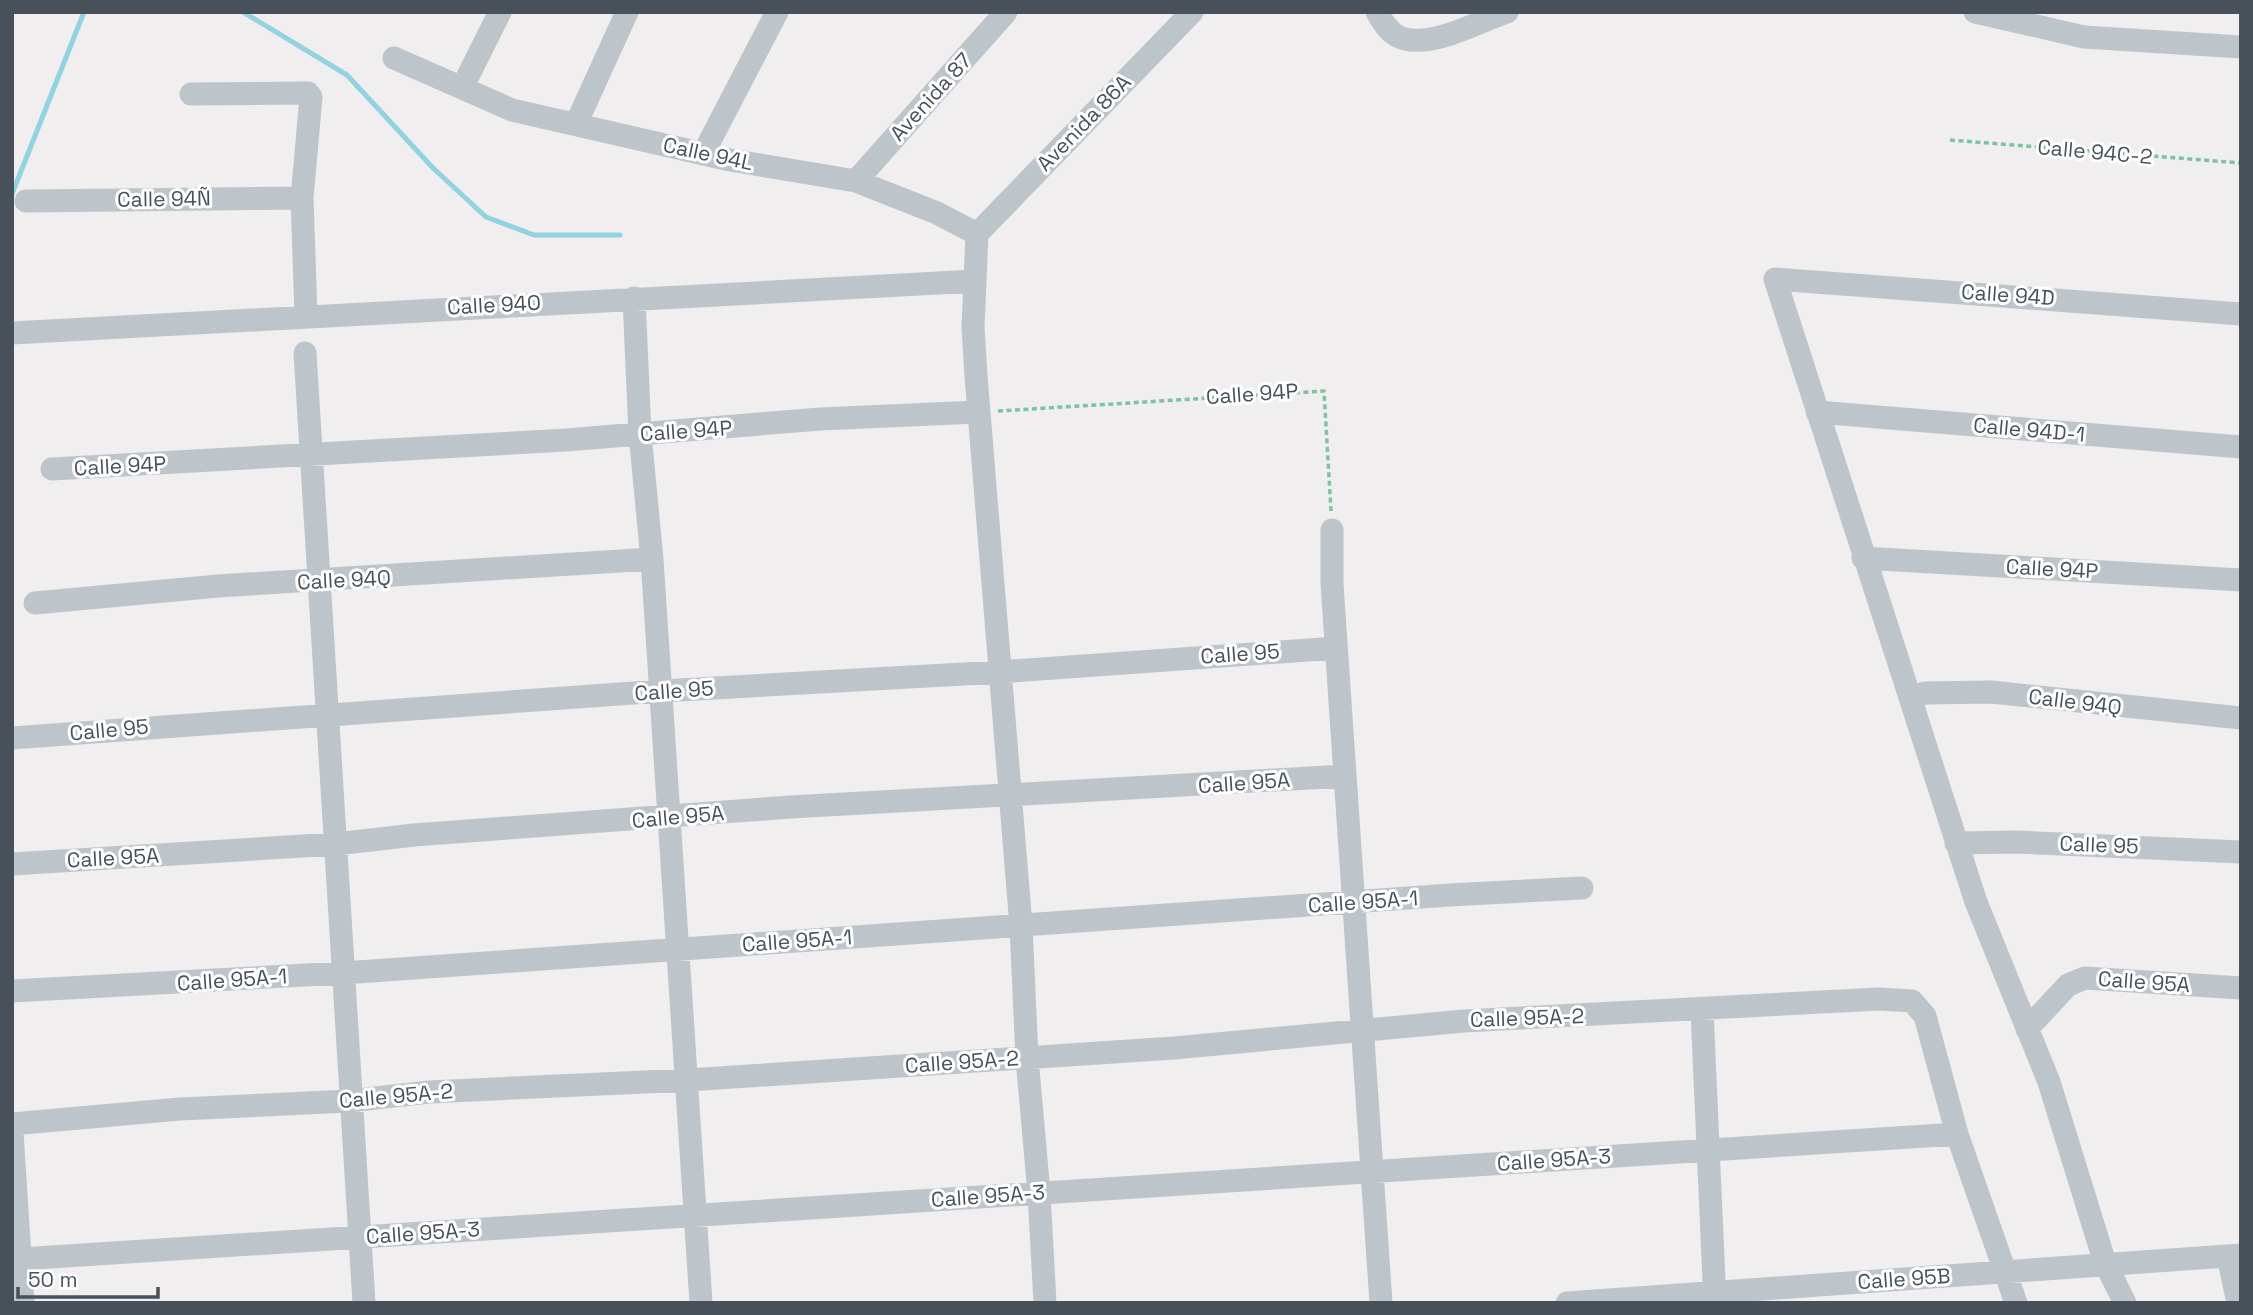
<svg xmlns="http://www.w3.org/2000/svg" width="2253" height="1315" font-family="'Space Grotesk',sans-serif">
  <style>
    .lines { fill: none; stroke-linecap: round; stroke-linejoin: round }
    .stream { stroke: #92d2e1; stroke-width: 5 }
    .path { stroke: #7cc39f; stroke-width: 3.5; stroke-dasharray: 5 3.5; stroke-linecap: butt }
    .street { stroke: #bdc5cb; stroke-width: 23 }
    .labels { text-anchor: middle; stroke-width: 6; stroke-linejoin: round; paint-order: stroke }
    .street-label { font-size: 21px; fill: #485159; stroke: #fff }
  </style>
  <rect width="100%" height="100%" fill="#f0eeee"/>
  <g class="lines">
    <!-- stream -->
    <path class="stream" d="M243 12 347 75 433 168 486 217 534 235H620
      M12 194 84 12"/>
    <!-- path -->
    <path class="path" d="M1950 140 2241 163
      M998 411 1324 391 1331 511"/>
    <!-- street -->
    <path class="street" d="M1377 12C1383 23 1391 36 1405 39 1436 46 1478 22 1507 12
      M1975 12 2084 37 2241 47
      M394 58 512 110 730 160 856 181 937 213 977 234 973 327 976 376 1021 926 1027 1058 1039 1193 1045 1303
      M462 88 500 12
      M191 94 308 93 311 97 302 198 306 315
      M576 124 627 12
      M703 154 777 12
      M856 181 1006 12
      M26 201 302 198
      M977 234 1192 12
      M634 298 640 434 652 559 701 1303
      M12 333 975 281
      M305 353 364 1303
      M1817 412 2241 447
      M52 469 566 440 820 419 978 412
      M1332 530V584L1381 1303
      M1863 558 2241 580
      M35 603 218 586 652 559
      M1910 696 1926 693 1991 692 2241 718
      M12 738 661 691 999 672 1336 648
      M1956 843 2017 842 2241 852
      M12 864 336 844 414 835 791 807 1345 776
      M12 991 343 973 1450 895 1582 888
      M1702 1011 1715 1303
      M2027 1029 2068 985 2085 978 2241 988
      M12 1124 180 1109 349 1101 429 1092 688 1080 1174 1048 1464 1021 1879 999 1912 1001 1925 1016 1957 1134 2016 1303
      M12 1132 23 1303
      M2228 1256 2238 1303
      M20 1259 1957 1134
      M1567 1303 2241 1255
      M2125 1303 2105 1263 2049 1082 1976 902 1775 279 2241 314"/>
  </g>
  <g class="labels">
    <!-- street labels -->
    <g class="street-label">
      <text transform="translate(931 97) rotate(-48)" y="7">Avenida 87</text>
      <text transform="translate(1084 123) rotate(-46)" y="7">Avenida 86A</text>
      <text transform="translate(2095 152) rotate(5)" y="7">Calle 94C-2</text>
      <text transform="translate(708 154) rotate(12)" y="7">Calle 94L</text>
      <text transform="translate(164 199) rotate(-1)" y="7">Calle 94Ñ</text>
      <text transform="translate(2008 295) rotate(4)" y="7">Calle 94D</text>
      <text transform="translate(494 305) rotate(-3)" y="7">Calle 94O</text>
      <text transform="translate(1252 394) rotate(-4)" y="7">Calle 94P</text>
      <text transform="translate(2029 430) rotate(5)" y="7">Calle 94D-1</text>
      <text transform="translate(686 431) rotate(-4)" y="7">Calle 94P</text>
      <text transform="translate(120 466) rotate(-3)" y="7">Calle 94P</text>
      <text transform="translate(2052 569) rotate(3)" y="7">Calle 94P</text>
      <text transform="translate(344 580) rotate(-3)" y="7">Calle 94Q</text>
      <text transform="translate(1240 654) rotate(-4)" y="7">Calle 95</text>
      <text transform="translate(674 691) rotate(-4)" y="7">Calle 95</text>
      <text transform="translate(2075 702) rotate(7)" y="7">Calle 94Q</text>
      <text transform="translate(109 730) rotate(-5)" y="7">Calle 95</text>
      <text transform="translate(1244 783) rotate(-4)" y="7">Calle 95A</text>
      <text transform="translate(678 817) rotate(-5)" y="7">Calle 95A</text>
      <text transform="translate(2099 845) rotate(2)" y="7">Calle 95</text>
      <text transform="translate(113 858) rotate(-3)" y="7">Calle 95A</text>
      <text transform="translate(1363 902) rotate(-4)" y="7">Calle 95A-1</text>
      <text transform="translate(797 941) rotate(-4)" y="7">Calle 95A-1</text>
      <text transform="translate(232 980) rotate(-4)" y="7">Calle 95A-1</text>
      <text transform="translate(2144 982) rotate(4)" y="7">Calle 95A</text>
      <text transform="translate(1527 1018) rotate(-2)" y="7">Calle 95A-2</text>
      <text transform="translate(962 1062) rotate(-4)" y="7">Calle 95A-2</text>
      <text transform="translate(396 1096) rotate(-5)" y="7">Calle 95A-2</text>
      <text transform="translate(1554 1160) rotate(-4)" y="7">Calle 95A-3</text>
      <text transform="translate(988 1196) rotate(-4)" y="7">Calle 95A-3</text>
      <text transform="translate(423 1233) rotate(-4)" y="7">Calle 95A-3</text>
      <text transform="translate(1904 1279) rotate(-4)" y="7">Calle 95B</text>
    </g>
  </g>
  <!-- border -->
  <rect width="2253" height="1315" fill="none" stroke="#485159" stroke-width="28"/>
  <!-- scale -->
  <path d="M18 1287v10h140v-10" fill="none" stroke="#485159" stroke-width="3.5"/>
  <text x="28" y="1287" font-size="21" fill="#485159" stroke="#ffffff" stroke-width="5" paint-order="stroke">50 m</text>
</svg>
